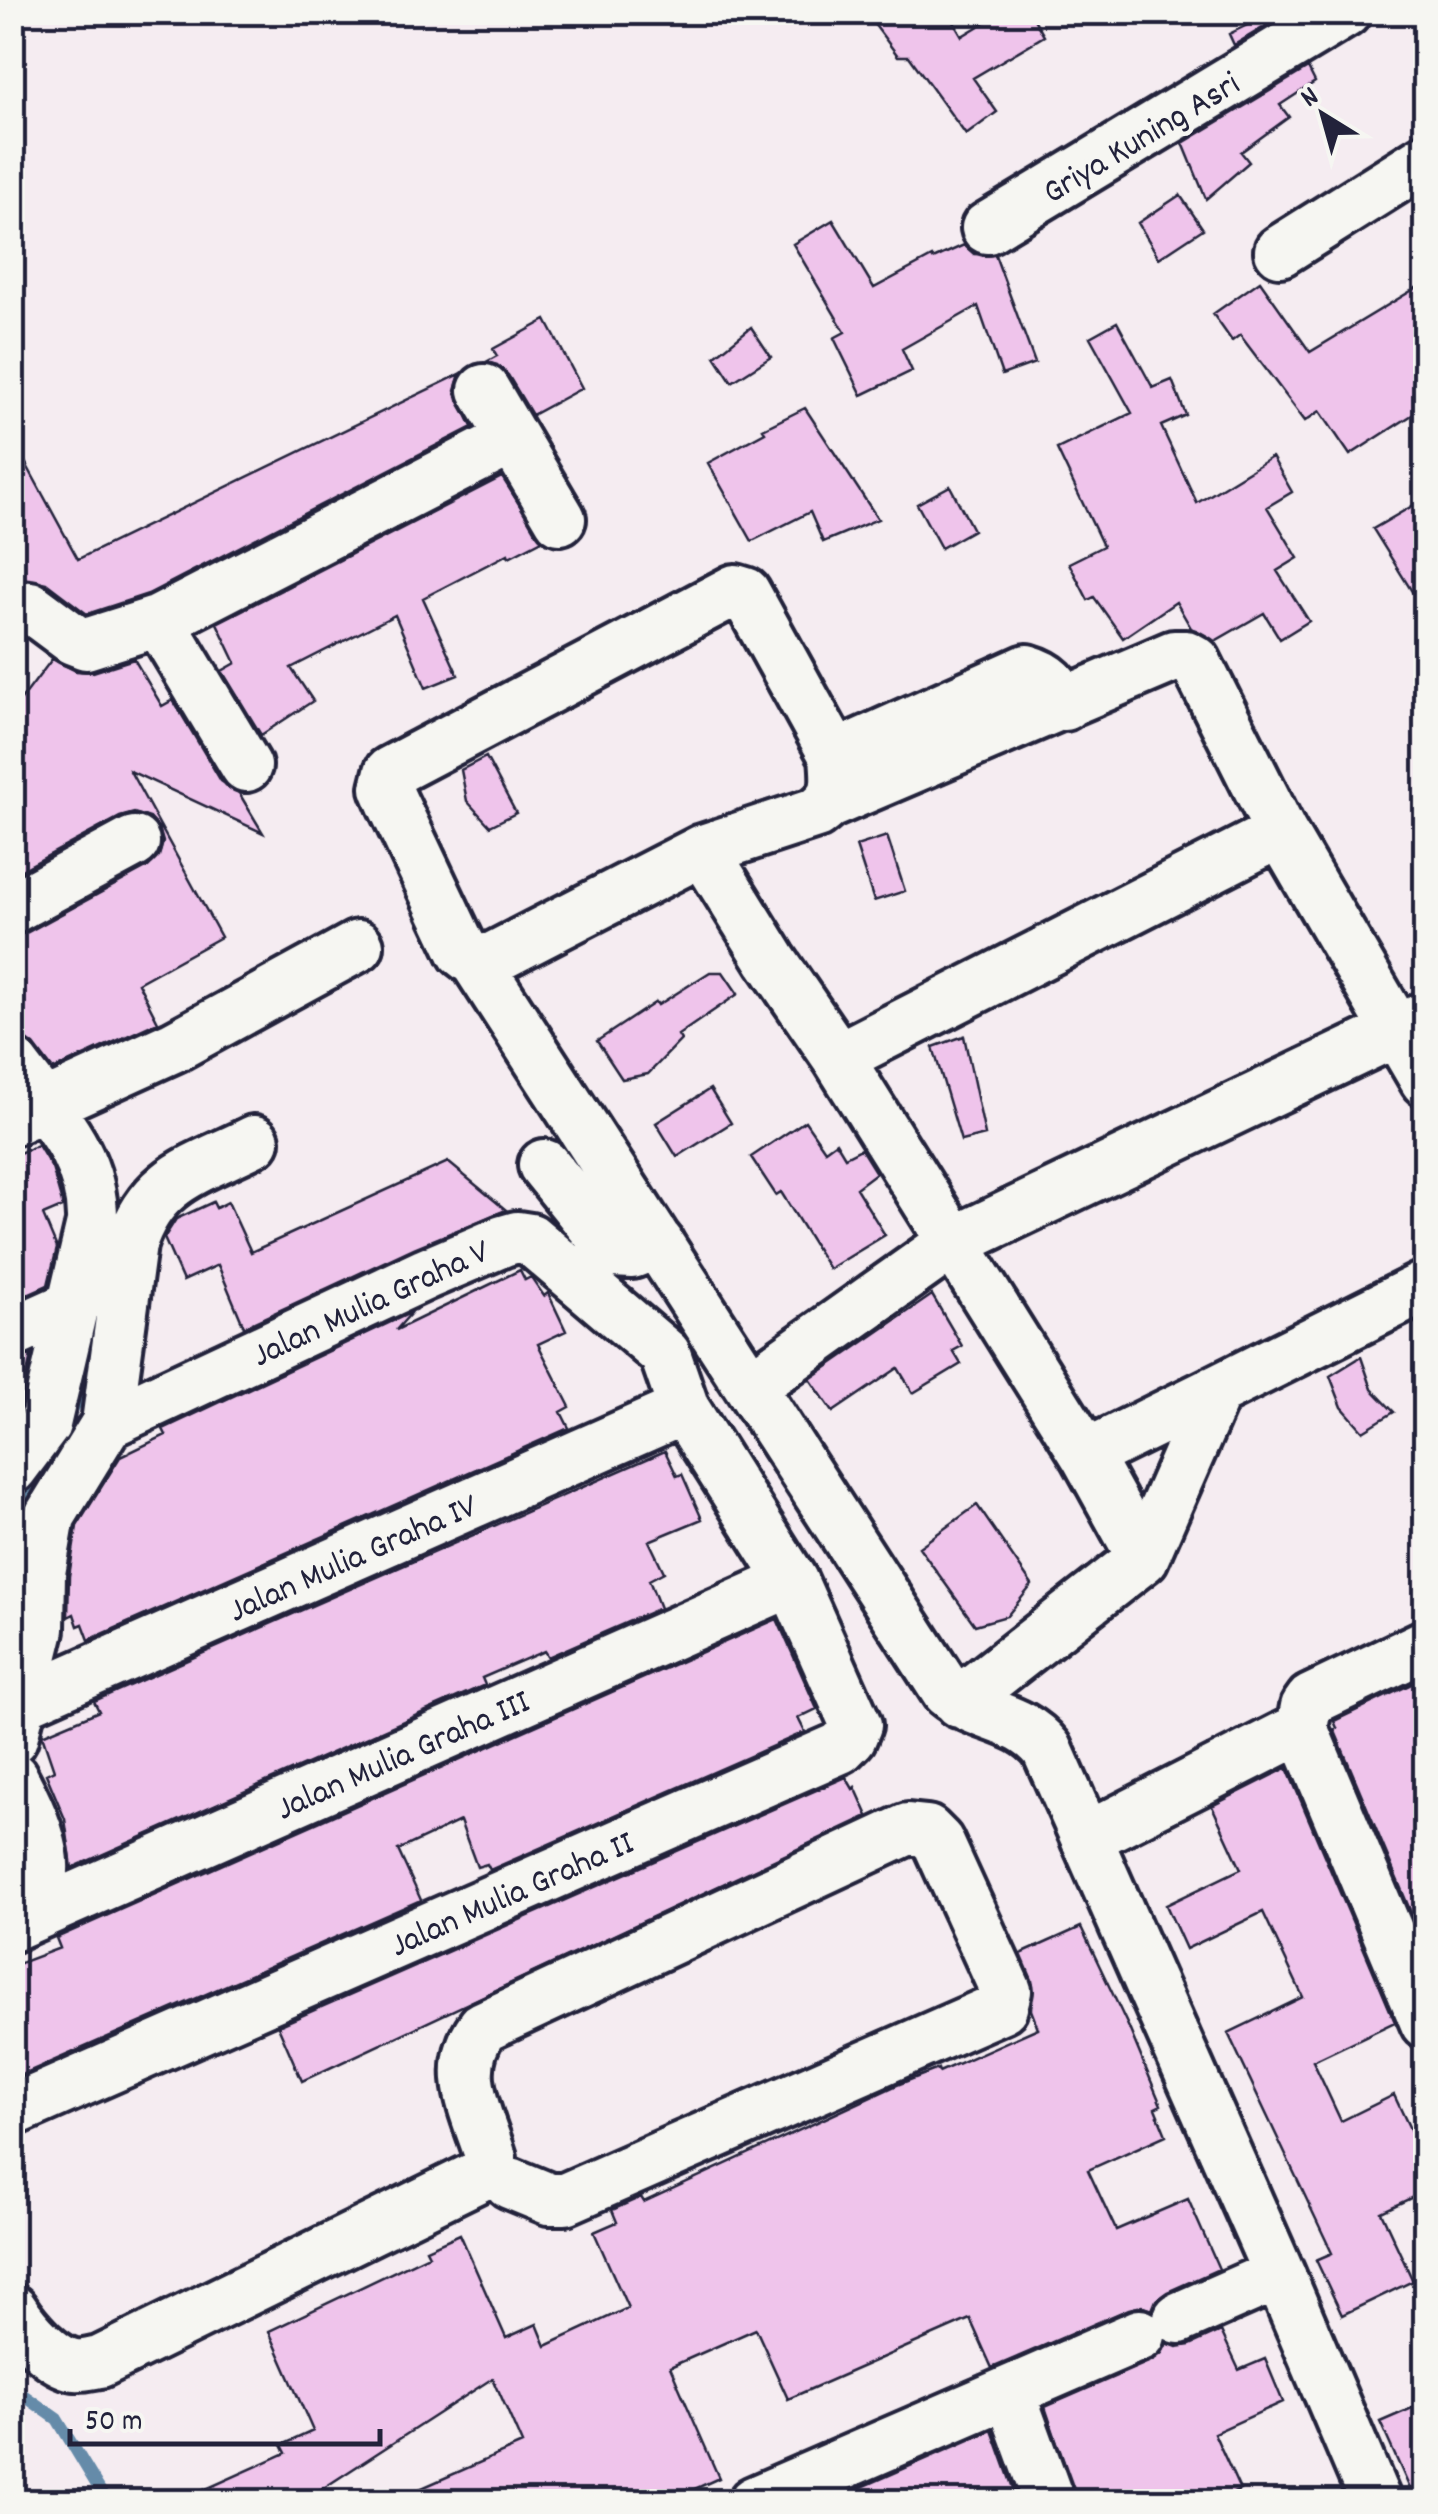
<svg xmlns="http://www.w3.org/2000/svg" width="1438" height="2514" font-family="Dekko,sans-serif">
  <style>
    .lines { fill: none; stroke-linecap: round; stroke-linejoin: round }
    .stream { stroke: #658ba9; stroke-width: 12 }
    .building { fill: #efc4eb; stroke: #22223b; stroke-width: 2.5 }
    .street-casing { stroke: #22223b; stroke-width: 58 }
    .street { stroke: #f6f6f2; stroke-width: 50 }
    .labels { text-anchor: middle; stroke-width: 9; stroke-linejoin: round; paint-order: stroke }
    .street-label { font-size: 35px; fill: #22223b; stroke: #f6f6f2 }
  </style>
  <rect width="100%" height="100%" fill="#f5ecf1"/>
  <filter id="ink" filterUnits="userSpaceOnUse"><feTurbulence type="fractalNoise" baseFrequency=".01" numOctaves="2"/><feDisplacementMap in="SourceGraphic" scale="20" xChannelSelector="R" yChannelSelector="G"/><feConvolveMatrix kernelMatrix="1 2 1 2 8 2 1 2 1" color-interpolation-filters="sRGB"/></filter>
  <g filter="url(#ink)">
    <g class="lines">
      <!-- stream -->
      <path class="stream" d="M68 1418 76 1403 99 1303
        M12 1526 25 1490 37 1475
        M12 1604V1618
        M12 2387 57 2419 107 2502"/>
    </g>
    <!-- building -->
    <path class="building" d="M865 12H948L962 36 1002 12H1030L1044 36 973 78 997 112 966 135 909 56H898Z
      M1274 12 1284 15 1234 45 1229 34Z
      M1308 68 1315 82 1280 105 1289 117 1241 152 1249 162 1206 199 1183 143Z
      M1180 195 1203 229 1159 258 1138 223Z
      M833 220 874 288 932 257 933 259 964 245 974 254 995 255 1035 363 1002 375 978 306 902 349 912 371 862 395 834 338 845 332 793 244Z
      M1260 281 1310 352 1426 282V406L1350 455 1320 411 1305 421 1240 335 1232 341 1213 314Z
      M546 320 582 388 532 415 508 375 497 365 486 362 497 356 493 349Z
      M1117 322 1153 388 1172 380 1186 415 1161 426 1197 503 1272 457 1292 492 1267 507 1298 558 1277 571 1309 621 1280 639 1264 613 1215 641 1191 628 1176 602 1123 638 1094 597 1088 600 1069 563 1103 546 1057 449 1132 413 1090 337Z
      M751 327 771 357 732 382 715 356Z
      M460 374 455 391 472 427 148 594 87 614 46 583 12 577V438L78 559Z
      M805 408 878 519 823 542 810 512 752 541 708 463 765 432 763 429Z
      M502 477 542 540 509 557 508 554 423 598 458 675 426 688 395 615 291 668 313 701 261 735 222 671 236 663 217 623Z
      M950 486 973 530 941 548 917 504Z
      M1426 498V614L1373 529Z
      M52 659 76 671 93 672 134 659 162 706 173 700 221 781 239 793 263 833 130 771 221 937 138 983 158 1022 53 1070 34 1045 16 1035 12 1029V937L26 933 148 867 159 856 163 842 159 828 150 818 134 813 120 817 12 875V712Z
      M486 757 516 813 490 826 467 801 461 770Z
      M887 836 905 891 874 901 856 846Z
      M710 972H723L738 994 678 1035 681 1040 648 1074 622 1079 597 1041 656 1002 658 1005Z
      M964 1036 985 1135 961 1141 933 1047Z
      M710 1089 731 1123 677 1157 656 1123Z
      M805 1121 825 1150 836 1142 845 1157 861 1149 876 1173 856 1188 885 1235 829 1269 781 1192 776 1195 751 1157Z
      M38 1145 52 1168 62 1203V1207L43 1215 57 1248 48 1285 12 1301V1148L17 1154Z
      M448 1162 506 1210 414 1248 244 1327 218 1265 183 1281 164 1238 176 1219 213 1202 216 1208 228 1202 251 1252Z
      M520 1270 525 1280 531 1277 544 1296 548 1293 566 1331 538 1344 570 1407 561 1412 569 1428 89 1640 83 1624 78 1626 74 1614 68 1617 69 1576 77 1526 120 1457 166 1435 163 1429 412 1312 396 1330Z
      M932 1295 962 1346 953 1351 961 1364 913 1393 898 1368 833 1412 810 1379Z
      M31 1356 18 1412 12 1419V1361Z
      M1361 1357 1372 1389 1394 1412 1363 1431 1342 1407 1330 1376Z
      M665 1451 677 1476 682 1474 702 1519 649 1541 664 1572 649 1580 660 1608 548 1657 544 1651 482 1678 485 1685 72 1868 65 1819 46 1774 54 1770 42 1735 99 1711 94 1701Z
      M977 1505 1032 1585 1007 1616 975 1625 919 1547Z
      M777 1619 817 1709 798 1718 805 1732 490 1870 487 1864 477 1867 460 1821 398 1850 421 1900 12 2079V1966L60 1948 56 1938Z
      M1426 1677V1948L1334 1729 1337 1728 1334 1721Z
      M1287 1768 1395 2022 1313 2061 1341 2121 1394 2095 1426 2163V2191L1381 2212 1413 2281 1342 2315 1316 2260 1332 2253 1228 2033 1303 1997 1263 1912 1186 1949 1166 1905 1241 1869 1212 1806Z
      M846 1777 853 1789 855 1787 868 1816 302 2081 278 2026Z
      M1081 1927 1129 2028 1161 2105 1155 2108 1166 2135 1088 2170 1116 2230 1188 2199 1219 2269 1167 2292 1156 2300 1152 2310 1142 2306 1129 2309 992 2368 970 2319 788 2399 756 2329 670 2367 719 2478 666 2502H390L522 2444 493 2378 302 2502H177L286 2453 282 2445 313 2431 269 2331 429 2255 426 2249 460 2234 506 2338 537 2324 546 2346 628 2308 594 2232 617 2222 612 2210 641 2197 644 2202 897 2085 938 2069 939 2072 1038 2028 1031 2010 1032 1980 1021 1954Z
      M1221 2331 1239 2370 1265 2359 1283 2402 1214 2433 1240 2490 1214 2502H1077L1045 2407 1151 2361 1162 2353 1167 2343 1177 2347 1190 2345Z
      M1426 2402V2502H1416L1380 2422Z
      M992 2430 1018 2502H828Z"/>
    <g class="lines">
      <defs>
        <path id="street" d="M987 228 1345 12
          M1280 251 1426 159
          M484 390 560 519
          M735 590 745 593 835 756C837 784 840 796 816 813L703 850 495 957 476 962 463 952 392 802 386 788 390 772Z
          M12 605 30 607 73 639 86 644 159 621 512 439
          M159 621 246 766
          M835 756 1027 670C1048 676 1056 685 1064 705
          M831 802 1174 656H1186L1195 661 1281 832 838 1058 1086 1455 1143 1558
          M1281 832 1426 1081
          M703 850 771 960 838 1058
          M12 908 134 842
          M476 962 947 1692C979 1719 1019 1714 1047 1749L1279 2274 1376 2502
          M12 1063C50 1115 94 1155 92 1223L45 1424 12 1468
          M12 1120 175 1046 358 946
          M544 1165 614 1252 632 1253 658 1243
          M12 1333 74 1305
          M751 1386 952 1243 1426 1017
          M1086 1455 1216 1391
          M1426 1645 1311 1700 1306 1707 1302 1728 1426 2023
          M959 1702 1143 1558 1216 1391 1426 1286
          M19 1703 684 1409
          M12 1738 39 1629 40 1573 50 1516 107 1423 131 1244C152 1178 196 1170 254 1141
          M12 1777C27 1805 52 1854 40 1886 34 1901 22 1913 12 1926
          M1086 1838 1302 1728
          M13 1925 792 1581
          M12 2111 840 1748 851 1737 856 1725 792 1581 684 1409 665 1354 530 1239 517 1237 503 1241 426 1274 107 1423
          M491 2158C477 2112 451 2070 483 2027L908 1829 927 1831 938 1842 1006 1991 1002 2007 565 2199H549L510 2183
          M12 2310C24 2329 52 2362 75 2365 83 2366 93 2363 100 2362L477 2177
          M1179 2318 1279 2274
          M1009 2392 1049 2502
          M754 2502 1140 2335"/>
      </defs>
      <!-- street casing -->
      <use href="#street" class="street-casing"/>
      <!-- street -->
      <use href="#street" class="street"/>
    </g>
  </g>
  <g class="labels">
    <!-- street labels -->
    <g class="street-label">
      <text transform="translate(1140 136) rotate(-31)" y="12">Griya Kuning Asri</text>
      <text transform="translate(370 1301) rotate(-25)" y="12">Jalan Mulia Graha V</text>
      <text transform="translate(352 1556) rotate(-24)" y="12">Jalan Mulia Graha IV</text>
      <text transform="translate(402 1753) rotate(-24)" y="12">Jalan Mulia Graha III</text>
      <text transform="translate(511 1892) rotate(-24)" y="12">Jalan Mulia Graha II</text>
    </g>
  </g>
  <!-- margin -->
  <rect width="1438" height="2514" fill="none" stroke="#f6f6f2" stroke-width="50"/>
  <rect x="25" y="25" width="1388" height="2464" fill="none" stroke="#22223b" stroke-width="4" filter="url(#ink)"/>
  <!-- north arrow -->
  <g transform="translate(1323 115) rotate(323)" stroke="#f6f6f2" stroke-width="8" paint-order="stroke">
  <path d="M0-8L18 38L0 25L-18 38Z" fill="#22223b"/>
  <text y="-15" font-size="28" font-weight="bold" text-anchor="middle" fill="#22223b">N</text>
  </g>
  <!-- scale -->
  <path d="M70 2429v15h310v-15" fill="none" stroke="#22223b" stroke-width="5"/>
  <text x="85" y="2429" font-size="30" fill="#22223b" stroke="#f6f6f2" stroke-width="8" paint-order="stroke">50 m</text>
</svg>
